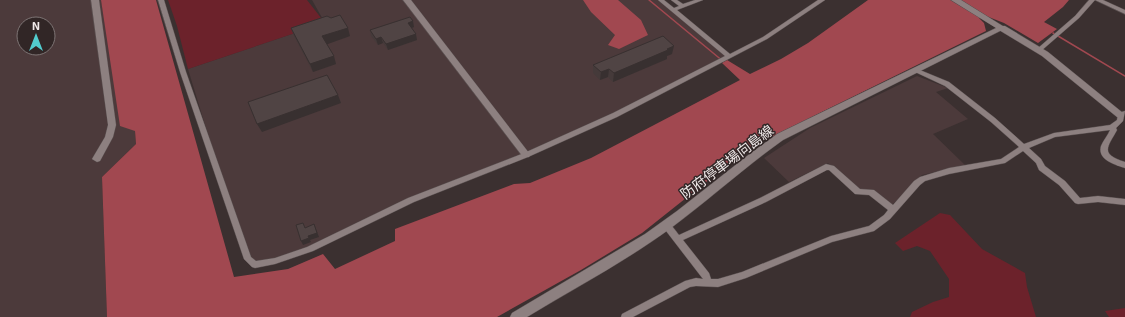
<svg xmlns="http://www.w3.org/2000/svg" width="1125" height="317" font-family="'Exo 2','Noto Sans JP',sans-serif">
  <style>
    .built { fill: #4c3a3b; fill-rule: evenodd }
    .green { fill: #6c222b }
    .water { fill: #a14850 }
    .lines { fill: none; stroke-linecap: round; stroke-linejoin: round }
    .stream { stroke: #a14850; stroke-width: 1.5 }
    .minor-casing { stroke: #584e4e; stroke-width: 1 }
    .tertiary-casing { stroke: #584e4e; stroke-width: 1 }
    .secondary-casing { stroke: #584e4e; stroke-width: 1 }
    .minor { fill: #8d8080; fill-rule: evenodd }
    .tertiary { fill: #8d8080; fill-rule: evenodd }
    .secondary { fill: #8d8080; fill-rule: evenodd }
    .wall { fill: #453a3a }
    .shaded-wall { fill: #383030 }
    .building { fill: #504444; stroke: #383030 }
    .labels { text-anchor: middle; stroke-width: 3; stroke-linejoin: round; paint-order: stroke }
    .street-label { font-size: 14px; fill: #f0e9e9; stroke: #312626 }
  </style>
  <rect width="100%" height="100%" fill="#3b3030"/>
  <!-- built -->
  <path class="built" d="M0 0H101L105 20 135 131 136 144 102 177 107 317H0ZM24 24H48V48H24Z
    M312 0H661L729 56 615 115 411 200 310 249 260 265 248 259 227 197 188 69 325 23Z
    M917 76 948 88 936 92 968 119 933 134 965 165 922 175 890 207 869 189 858 190 828 163 789 182 764 158 810 128Z"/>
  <!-- green -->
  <path class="green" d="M168 0H307L325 23 188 69 177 26Z
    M940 213 950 215 982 249 1025 273 1027 287 1036 317H910L912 312 933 302 949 297V279L930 251 917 246 903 251 895 243Z
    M1125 308V317H1109L1105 311Z"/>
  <!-- water -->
  <path class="water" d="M101 0H156L234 277 288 269 323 254 335 269 395 241V229L514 184 530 183 591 158 740 80 722 63 727 60 750 74 781 59 808 43 868 0H1069L1063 7 1044 22 1057 29 1038 43 1004 23 986 16 979 18 984 23 986 31 749 148 642 233 581 270 497 317H107L102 177 136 144 135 131 120 126Z
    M583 0H618L641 20 648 35 619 49 608 45 615 35 591 12Z"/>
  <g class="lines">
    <!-- stream -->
    <path class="stream" d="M649 0 724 62
      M1053 33 1125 76"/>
    <defs>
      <path id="minor" d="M158 0H164L186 72 251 257 256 261 275 258 307 247 408 198 524 153 613 113 725 56 658 0H664L674 8 679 6 671 0H677L683 4 695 0H703L677 10 730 54 763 37 818 0H825L767 39 617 117 528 157 414 202 313 251 275 264 255 268 252 267 244 259 180 72Z
        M1089 0H1095L1079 18 1041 51H1037V49L1075 16Z
        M1095 0H1103L1125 10V14Z
        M915 68 949 82 995 118 1024 144 1054 133 1110 125 1117 120 1118 113 1125 111 1123 121 1116 128 1117 130C1107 148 1100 154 1125 162V168C1116 165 1097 160 1101 146 1103 141 1108 135 1110 130L1055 137 1029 148 1041 159 1045 166 1065 181 1080 198 1098 196 1125 199V205L1098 202 1078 204 1075 203 1059 185 1039 170 1036 163 1023 151 1005 163 949 174 925 181 920 185 890 219 874 231 832 242 746 278 718 287 696 286 690 287 633 317H621L622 314 685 281 696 278 703 279 663 227 662 225 663 223C670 221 675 230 679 235L760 198 826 164 834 166 860 189 874 190 893 205 914 181 920 177 949 168 1001 159 1019 147 991 122 945 86 913 71 912 70 913 69ZM827 170H829L855 194 869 195 888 210 884 215 869 226 831 236 742 272 718 279H711L709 273 683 240 766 202Z"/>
      <path id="tertiary" d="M91 0H99L116 125 113 137 100 161 97 162 92 159 105 137 108 125Z
        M403 0H411L529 153 530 155 529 157H523Z
        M999 26H1005L1048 52 1123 113 1124 115 1123 117H1117L1042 56 999 30Z"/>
      <path id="secondary" d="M951 0H961L1006 28 783 140C745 167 710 199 671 228 626 261 575 288 527 317H510L512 313 645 234 677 211 747 156 777 134 996 28Z"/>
    </defs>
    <!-- minor casing -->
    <use href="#minor" class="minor-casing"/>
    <!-- tertiary casing -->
    <use href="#tertiary" class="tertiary-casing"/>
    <!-- secondary casing -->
    <use href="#secondary" class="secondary-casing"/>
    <!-- minor -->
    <use href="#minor" class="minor"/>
    <!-- tertiary -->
    <use href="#tertiary" class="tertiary"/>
    <!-- secondary -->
    <use href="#secondary" class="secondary"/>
  </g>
  <!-- wall -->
  <path class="wall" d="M414 27 411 29 417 40 388 50 383 43 378 45 371 36 370 30Z
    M291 28 350 36 327 44 336 64 313 72 294 36Z
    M672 54 667 56V59L613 82 608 77 600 80 593 73V65Z"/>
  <!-- shaded-wall -->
  <path class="shaded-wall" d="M413 21 414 27 409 29 408 23Z
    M348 28 350 36 325 45 322 36Z
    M416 34 417 40 388 50 386 44Z
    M381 37 383 43 378 45 376 39Z
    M674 46 672 54 667 56V59L613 82 614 73Z
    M334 56 336 64 313 72 310 64Z
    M609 69 608 77 600 80 601 72Z
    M338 95 341 103 262 132 257 124Z
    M314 224 319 237 310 240 311 242 303 245 301 241 308 236Z"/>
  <!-- building -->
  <path class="building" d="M340 15 348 28 322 36 334 56 310 64 291 28 327 16 331 18Z
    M410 17 413 21 408 23 416 34 386 44 381 37 376 39 370 30Z
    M663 36 674 46 667 49 668 50 614 73 609 69 601 72 593 65Z
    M327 75 338 95 257 124 248 102Z
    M303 223 305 228 314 224 317 233 308 236 309 238 301 241 296 225Z"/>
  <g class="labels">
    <!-- street labels -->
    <g class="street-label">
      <text transform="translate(727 162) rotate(-37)" y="5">防府停車場向島線</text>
    </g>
  </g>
  <!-- north arrow -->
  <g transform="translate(36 36)"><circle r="19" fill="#312626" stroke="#7d7474"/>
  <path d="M0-3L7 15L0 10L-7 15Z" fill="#52cdcf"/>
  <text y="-6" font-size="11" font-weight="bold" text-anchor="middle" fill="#f0e9e9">N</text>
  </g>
</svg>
